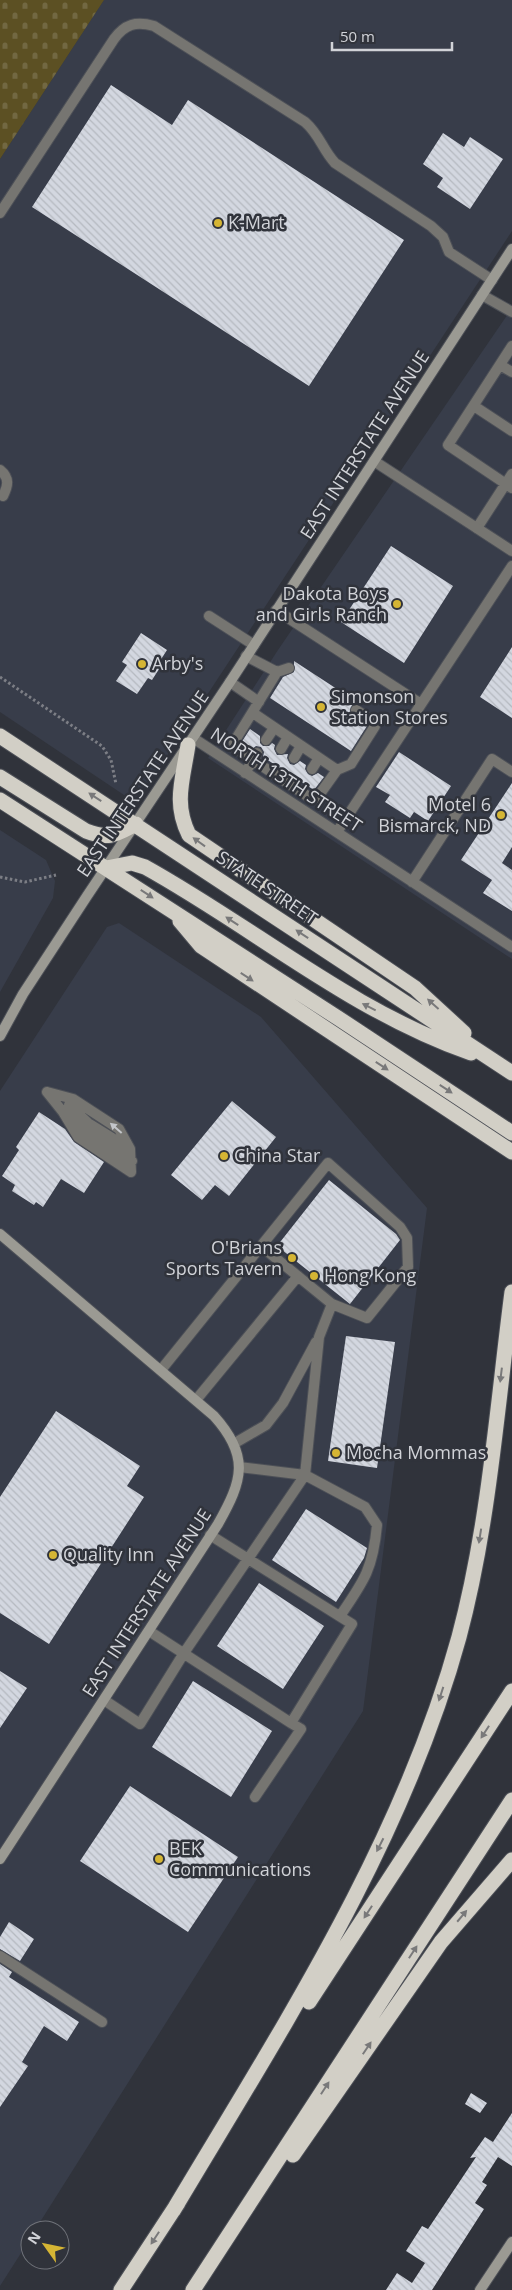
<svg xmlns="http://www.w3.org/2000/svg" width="512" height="2290" font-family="'Open Sans',sans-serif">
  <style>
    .built { fill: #383d4a }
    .cemetery { fill: url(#cemetery-stones) }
    .building { fill: url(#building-back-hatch) }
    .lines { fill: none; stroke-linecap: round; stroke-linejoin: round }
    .lane-casing { stroke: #4d5057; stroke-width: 12 }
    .street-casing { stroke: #4d5057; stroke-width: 12 }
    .secondary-casing { stroke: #4d5057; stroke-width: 12 }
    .highway-casing { stroke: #4d5057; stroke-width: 17 }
    .path { stroke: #7c7e85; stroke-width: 3; stroke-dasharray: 2.5 2.5; stroke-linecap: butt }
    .lane { stroke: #767571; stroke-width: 10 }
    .street { stroke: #767571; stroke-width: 10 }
    .secondary { stroke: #9b9a93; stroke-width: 10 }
    .highway { stroke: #d2cfc6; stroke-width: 15 }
    .oneway { fill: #79797a }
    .oneway2 { fill: #c3c5c9 }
    .poi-dot { fill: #d5b534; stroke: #30333b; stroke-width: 2 }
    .labels { text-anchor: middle; stroke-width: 5; stroke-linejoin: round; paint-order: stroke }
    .poi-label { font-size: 18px; fill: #d1d3d8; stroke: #30333b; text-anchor: start }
    .street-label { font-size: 18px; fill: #d1d3d8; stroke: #30333b }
  </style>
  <defs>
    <pattern id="cemetery-stones" width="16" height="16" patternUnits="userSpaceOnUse" patternTransform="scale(1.25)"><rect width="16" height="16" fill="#5c5023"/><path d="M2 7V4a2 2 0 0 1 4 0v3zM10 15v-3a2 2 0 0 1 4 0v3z" fill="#726842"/></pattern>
    <pattern id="building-back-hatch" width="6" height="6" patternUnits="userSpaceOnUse" patternTransform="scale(1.25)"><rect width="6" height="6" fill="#d3d7e0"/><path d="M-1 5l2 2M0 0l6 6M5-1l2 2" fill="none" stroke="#b5b9c0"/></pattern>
  </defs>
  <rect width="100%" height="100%" fill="#30333b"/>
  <!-- built -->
  <path class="built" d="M104 0H512V231L136 803 0 712V159Z
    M512 308V959L208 758 278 650Z
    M0 830 46 860 55 881 53 898 0 992Z
    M119 923 261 1017 427 1208 363 1711 35 2230H30V2239L0 2286V1091L107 927Z"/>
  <!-- cemetery -->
  <path class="cemetery" d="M0 0H104L0 159Z"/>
  <!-- building -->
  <path class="building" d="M111 85 172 125 188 100 404 240 309 386 32 207Z
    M443 133 464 147 470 137 503 159 470 209 437 187 443 178 423 164Z
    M391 546 453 586 404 663 341 622Z
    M141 633 167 650 158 664 161 666 152 680 148 678 137 694 116 681 127 665 122 662Z
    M512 647V718L480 697Z
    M294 661 360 704H353L350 713 367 726 351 751 270 698 283 677 294 672Z
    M250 729 260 736V743L263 746H269L272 743 275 745 274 749 277 755 288 754 287 758 290 764 294 765 300 761 306 765 305 769 308 774 312 776 318 773 324 777 314 790 263 757 264 752 261 747 256 746 251 750 241 743Z
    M399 752 451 786 428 821 414 812 410 818 385 802 390 795 376 787Z
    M512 783V847L502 863 512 870V911L483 893 492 880 461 860Z
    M232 1101 276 1137 229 1196 215 1185 202 1200 171 1175Z
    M39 1112 65 1129 74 1142 104 1162 84 1193 61 1179 43 1207 36 1202 34 1205 12 1191 15 1185 2 1176 19 1150 16 1147Z
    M329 1180 396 1234 400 1240 350 1304 277 1246Z
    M346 1336 395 1342 377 1468 328 1461Z
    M56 1411 140 1466 127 1486 144 1497 49 1644 0 1613V1497Z
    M306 1509 367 1548 364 1558 336 1602 272 1560Z
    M259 1583 324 1626 283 1689 217 1646Z
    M0 1671 27 1688 0 1728Z
    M193 1681 272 1731 231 1797 152 1747Z
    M130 1786 238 1857 188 1932 80 1861Z
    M9 1922 34 1939 20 1961 0 1949V1937Z
    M0 1964 12 1972 9 1977 79 2022 67 2041 44 2026 22 2062 28 2066 0 2107Z
    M471 2093 487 2103 480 2113 465 2104Z
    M512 2113V2166L498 2157 482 2182 487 2185 475 2203 484 2209 432 2290H386L397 2273 412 2283 425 2263 406 2251 422 2226 428 2229 476 2157 470 2158 485 2137 493 2142Z"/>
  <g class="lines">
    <defs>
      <path id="lane" d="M0 213 114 39C125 24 136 21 154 26L305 122C320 135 322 149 335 163L431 226 443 237 449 252 492 280
        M482 295 512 312
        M512 346 448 445 512 488
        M500 365 512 372
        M474 406 512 431
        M0 470C10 478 8 486 3 496
        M477 528 512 474
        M276 610 421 704
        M209 616 254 645
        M246 656 277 672
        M230 682 259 702
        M253 713 337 770
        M193 738 512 947
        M266 740 274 728
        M281 749 288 737
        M257 753 253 760 235 748 234 742 277 672 289 668
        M294 758 301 746
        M312 769 319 758
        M245 773 253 760 312 799 317 798 337 770 351 764 375 726 374 722 356 710
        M337 832 512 566
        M412 882 492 759 512 772
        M47 1092 73 1099 119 1129 130 1149 131 1172
        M47 1092 63 1112 78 1137 131 1172
        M69 1105 88 1123 130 1149
        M67 1109 83 1130 132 1161
        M161 1370 328 1163 400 1227 407 1238 408 1267 367 1318 332 1304 261 1246
        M196 1400 298 1276
        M235 1443 266 1425 283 1403 316 1342
        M239 1467 305 1475 319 1337 332 1304
        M149 1631 291 1723 352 1624 210 1535
        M104 1700 140 1724 184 1653 305 1475 365 1507 377 1525C373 1569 364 1581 340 1616
        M255 1797 301 1729 291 1723
        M0 1956 102 2022"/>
      <path id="street" d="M374 461 512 551"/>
      <path id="secondary" d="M0 1036 23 994 87 896 230 682 512 249
        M0 1234 214 1416C250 1456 243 1480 218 1524L0 1859
        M480 2290 512 2242"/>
      <path id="highway" d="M0 736 512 1073
        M188 745C183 779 173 803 189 835L415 988 464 1033
        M0 777 86 831C109 840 115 835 136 824
        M0 800 338 1018 512 1133
        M106 868 132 863 145 867C255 928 351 1011 471 1053
        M180 921 201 946 512 1152
        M309 2002 512 1691
        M293 2155 441 1942 512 1860
        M173 2211C282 2028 402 1845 459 1637 489 1525 497 1407 512 1292
        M121 2290 178 2203
        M193 2290 512 1800"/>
    </defs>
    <!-- lane casing -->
    <use href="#lane" class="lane-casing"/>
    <!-- street casing -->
    <use href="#street" class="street-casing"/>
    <!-- secondary casing -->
    <use href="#secondary" class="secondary-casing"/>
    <!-- highway casing -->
    <use href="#highway" class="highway-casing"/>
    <!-- path -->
    <path class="path" d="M0 677 102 746 111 760 116 784
      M0 877 25 882 56 875"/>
    <!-- lane -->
    <use href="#lane" class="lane"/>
    <!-- street -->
    <use href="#street" class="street"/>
    <!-- secondary -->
    <use href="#secondary" class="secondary"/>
    <!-- highway -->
    <use href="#highway" class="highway"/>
  </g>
  <!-- one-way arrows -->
  <defs><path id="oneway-solid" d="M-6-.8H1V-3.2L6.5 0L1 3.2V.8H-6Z" transform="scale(1.25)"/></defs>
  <g class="oneway">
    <use href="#oneway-solid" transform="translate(95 797) rotate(-147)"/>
    <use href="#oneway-solid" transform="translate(199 842) rotate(-144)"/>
    <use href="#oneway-solid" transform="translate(147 894) rotate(33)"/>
    <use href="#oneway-solid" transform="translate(232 921) rotate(-147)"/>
    <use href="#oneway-solid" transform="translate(302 934) rotate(-146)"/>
    <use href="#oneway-solid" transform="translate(247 977) rotate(33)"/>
    <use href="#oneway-solid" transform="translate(433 1004) rotate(-138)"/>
    <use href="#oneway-solid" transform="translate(369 1007) rotate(-153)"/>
    <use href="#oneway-solid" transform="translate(382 1066) rotate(33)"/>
    <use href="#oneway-solid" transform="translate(446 1089) rotate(33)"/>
    <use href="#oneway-solid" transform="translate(501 1375) rotate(97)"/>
    <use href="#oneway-solid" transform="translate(480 1536) rotate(99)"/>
    <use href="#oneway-solid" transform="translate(441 1694) rotate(108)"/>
    <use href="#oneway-solid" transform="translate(485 1732) rotate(123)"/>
    <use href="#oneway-solid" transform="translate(380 1845) rotate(117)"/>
    <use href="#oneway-solid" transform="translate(368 1912) rotate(123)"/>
    <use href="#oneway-solid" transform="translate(462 1916) rotate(-50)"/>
    <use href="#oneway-solid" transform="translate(413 1952) rotate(-57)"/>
    <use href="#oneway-solid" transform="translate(367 2048) rotate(-56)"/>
    <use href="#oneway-solid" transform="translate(325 2088) rotate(-57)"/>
    <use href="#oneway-solid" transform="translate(155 2238) rotate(123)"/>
  </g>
  <use class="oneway2" href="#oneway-solid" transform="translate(116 1128) rotate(-139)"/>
  <!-- markers -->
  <g class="poi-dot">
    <circle cx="218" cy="223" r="5"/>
    <circle cx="397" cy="604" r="5"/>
    <circle cx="142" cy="664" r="5"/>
    <circle cx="321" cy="707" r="5"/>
    <circle cx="501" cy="815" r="5"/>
    <circle cx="224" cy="1156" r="5"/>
    <circle cx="292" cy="1258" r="5"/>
    <circle cx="314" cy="1276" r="5"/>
    <circle cx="336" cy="1453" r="5"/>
    <circle cx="53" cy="1555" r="5"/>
    <circle cx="159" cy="1859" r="5"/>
  </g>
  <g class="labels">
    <!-- poi labels -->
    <g class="poi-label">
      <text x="228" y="229">K-Mart</text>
      <text x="387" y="600" text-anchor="end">Dakota Boys<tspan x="387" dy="21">and Girls Ranch</tspan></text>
      <text x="152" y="670">Arby's</text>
      <text x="331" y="703">Simonson<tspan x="331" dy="21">Station Stores</tspan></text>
      <text x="491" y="811" text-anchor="end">Motel 6<tspan x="491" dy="21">Bismarck, ND</tspan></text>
      <text x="234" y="1162">China Star</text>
      <text x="282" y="1254" text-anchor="end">O'Brians<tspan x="282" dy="21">Sports Tavern</tspan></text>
      <text x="324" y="1282">Hong Kong</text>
      <text x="346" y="1459">Mocha Mommas</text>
      <text x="63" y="1561">Quality Inn</text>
      <text x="169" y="1855">BEK<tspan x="169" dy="21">Communications</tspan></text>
    </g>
    <!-- street labels -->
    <g class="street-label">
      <text transform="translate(365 445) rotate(-57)" y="6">EAST INTERSTATE AVENUE</text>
      <text transform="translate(286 780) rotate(33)" y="6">NORTH 13TH STREET</text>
      <text transform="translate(143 784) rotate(-56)" y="6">EAST INTERSTATE AVENUE</text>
      <text transform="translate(267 888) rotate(34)" y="6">STATE STREET</text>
      <text transform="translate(147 1603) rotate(-57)" y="6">EAST INTERSTATE AVENUE</text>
    </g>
  </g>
  <!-- north arrow -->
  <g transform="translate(45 2245) rotate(303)"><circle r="24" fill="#30333b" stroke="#70737a"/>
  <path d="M0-4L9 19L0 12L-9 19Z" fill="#d5b534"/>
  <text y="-8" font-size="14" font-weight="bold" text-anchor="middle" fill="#d1d3d8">N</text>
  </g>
  <!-- scale -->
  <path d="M332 42v8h120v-8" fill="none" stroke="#d1d3d8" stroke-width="2.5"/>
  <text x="340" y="42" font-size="15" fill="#d1d3d8" stroke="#30333b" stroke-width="4" paint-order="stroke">50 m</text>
</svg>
